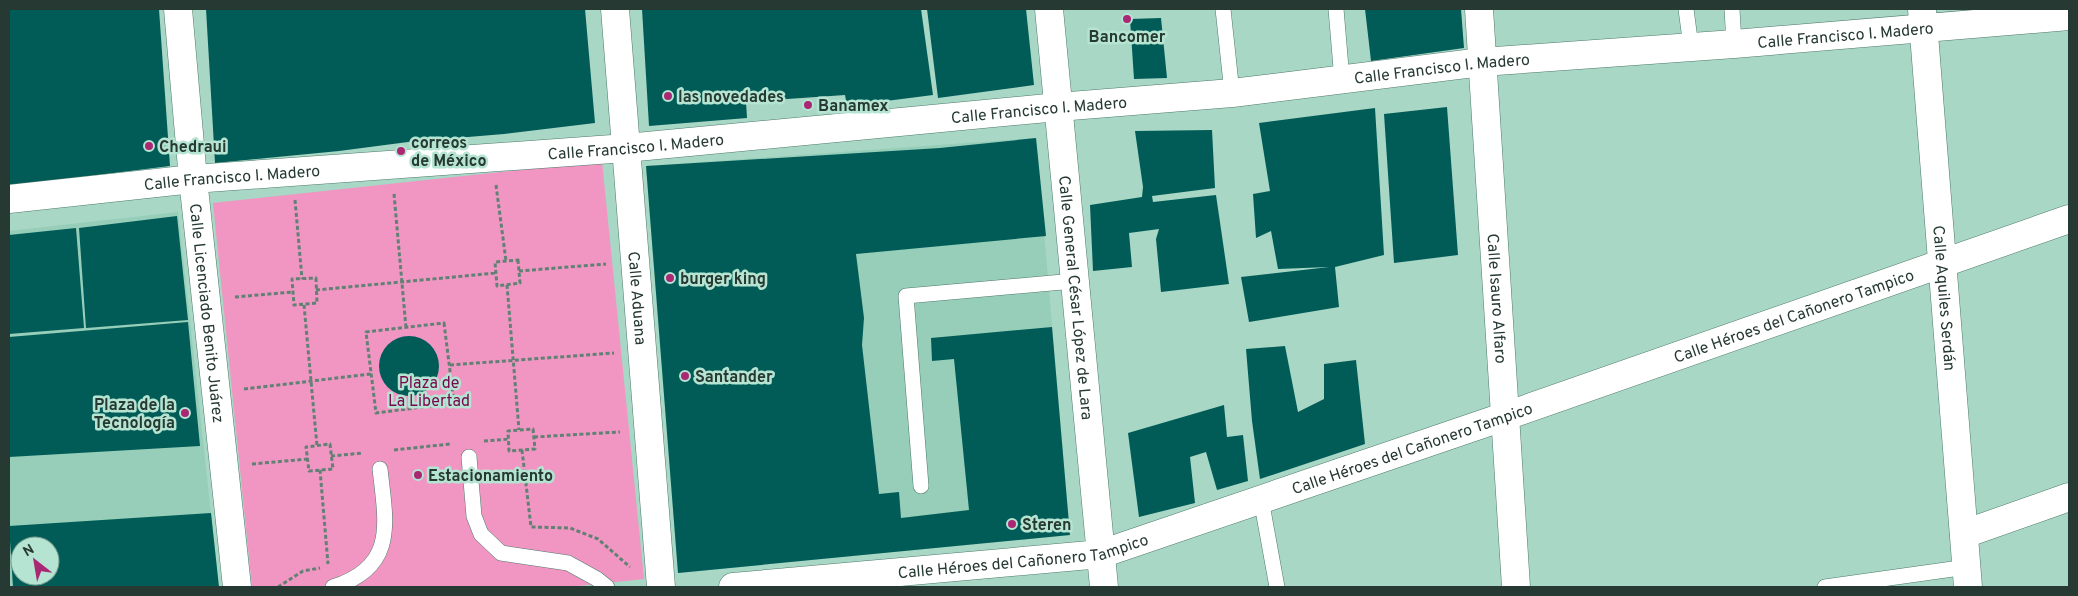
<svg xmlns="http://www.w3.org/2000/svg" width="2078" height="596" font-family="Overpass,sans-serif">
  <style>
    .built { fill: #96ceb9; fill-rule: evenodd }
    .green { fill: #f196c2 }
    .building { fill: #015c58; fill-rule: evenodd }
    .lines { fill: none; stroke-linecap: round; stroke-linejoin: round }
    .lane-casing { stroke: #4e7a6a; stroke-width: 16 }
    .street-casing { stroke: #4e7a6a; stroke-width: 29 }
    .secondary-casing { stroke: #4e7a6a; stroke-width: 29 }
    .path { stroke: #618175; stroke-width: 3; stroke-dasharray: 4 2.5; stroke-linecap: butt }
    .lane { stroke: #fff; stroke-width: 15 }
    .street { stroke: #fff; stroke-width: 28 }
    .secondary { stroke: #fff; stroke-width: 28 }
    .poi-dot { fill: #aa2774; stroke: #b5e4d2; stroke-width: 2 }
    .labels { text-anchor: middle; stroke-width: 5; stroke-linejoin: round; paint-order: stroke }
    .street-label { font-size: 16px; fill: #263932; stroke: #b5e4d2 }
    .poi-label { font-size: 16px; font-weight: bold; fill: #263932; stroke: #b5e4d2; text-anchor: start }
    .park-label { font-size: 16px; fill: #77064d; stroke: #b5e4d2 }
  </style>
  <rect width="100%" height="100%" fill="#a8d7c5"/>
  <!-- built -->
  <path class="built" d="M1036 138 1070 535 678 573 646 166Z
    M178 212 219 587H9V231ZM20 546H50V576H20Z"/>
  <!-- green -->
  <path class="green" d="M602 161 644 579 569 587H252L213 203Z"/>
  <!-- building -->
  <path class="building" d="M9 9H159L170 166 9 186Z
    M206 9H585L595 123 504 134 408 142 339 151 215 163Z
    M642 9H921L933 95 847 106 845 95 746 102 747 118 649 126Z
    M927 9H1026L1034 85 938 98Z
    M1365 9H1461L1464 48 1371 61Z
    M1161 18 1167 78 1134 79 1130 19Z
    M1447 107 1458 255 1394 263 1384 114Z
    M1375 108 1384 255 1335 267 1339 307 1249 322 1241 277 1329 267 1278 269 1271 231 1256 238 1253 194 1270 191 1259 123Z
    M1212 130 1215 188 1152 196 1153 202 1216 195 1229 284 1161 292 1156 239 1159 229 1129 233 1132 267 1093 271 1090 205 1142 197 1143 187 1135 131Z
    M1036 138 1046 236 856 254 864 318 862 345 879 494 899 492 901 518 969 510 954 359 932 361 931 338 1052 327 1070 535 678 573 646 166 940 148Z
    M177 216 188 320 86 328 79 228Z
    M76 228 84 328 9 334V235Z
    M188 322 200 446 9 457V337Z
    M379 366a30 30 0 1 1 60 0a30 30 0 1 1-60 0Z
    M1285 346 1298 412 1324 399V364L1356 360 1365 444 1260 479 1252 421 1246 349Z
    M1224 405 1227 437 1243 435 1248 481 1217 490 1206 452 1190 457 1195 503 1139 517 1128 433Z
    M211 513 219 587H13L9 526ZM20 546H50V576H20Z"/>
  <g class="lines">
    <defs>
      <path id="lane" d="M1223 9 1232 93
        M1336 9 1342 80
        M1686 9 1691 47
        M1732 9 1734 44
        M469 457 474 516 481 534 501 553 568 563 597 579 607 587
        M921 486 906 296 1074 281
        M1261 499 1277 587
        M333 587C397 567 386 523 380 469
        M1825 587 1967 567"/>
      <g id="street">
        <path id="s1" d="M1049 9 1104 587"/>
        <path id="s2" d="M1479 9 1516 587"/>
        <path id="s3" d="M193 179 237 587"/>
        <path d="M1964 534 2069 497"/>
        <path id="s4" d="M733 587 1101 554 1506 416 2069 219"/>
      </g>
      <g id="secondary">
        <path d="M178 9 193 179"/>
        <path id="s5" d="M615 9 661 587"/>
        <path id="s6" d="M1922 9 1968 587"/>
        <path id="s7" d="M9 199 193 179 626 148 1058 107 1232 93 1482 62 1734 44 2069 16"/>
      </g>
    </defs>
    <!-- lane casing -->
    <use href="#lane" class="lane-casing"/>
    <!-- street casing -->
    <use href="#street" class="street-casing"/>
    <!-- secondary casing -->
    <use href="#secondary" class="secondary-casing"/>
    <!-- path -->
    <path class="path" d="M496 185 506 261
      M394 194 406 328
      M295 200 302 279
      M518 260 520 283 497 286 495 262Z
      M519 271 606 264
      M316 278 317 303 294 305 292 279Z
      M507 285 519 430
      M316 290 496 273
      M235 297 293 292
      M304 305 317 446
      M444 323 454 403 376 413 366 332Z
      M450 365 614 353
      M244 389 371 374
      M533 429 535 449 509 451 508 431Z
      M534 437 620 432
      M484 441 509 439
      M330 444 333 469 309 471 306 447Z
      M394 450 450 444
      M522 450 531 527 570 528 598 539 630 567
      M331 456 363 453
      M252 464 308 459
      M320 470 328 564
      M278 587 303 571 320 568"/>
    <!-- lane -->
    <use href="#lane" class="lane"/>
    <!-- street -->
    <use href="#street" class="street"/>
    <!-- secondary -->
    <use href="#secondary" class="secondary"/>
  </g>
  <!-- markers -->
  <g class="poi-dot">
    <circle cx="1127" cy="19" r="5"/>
    <circle cx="668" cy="96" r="5"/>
    <circle cx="808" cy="105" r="5"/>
    <circle cx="149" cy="146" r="5"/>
    <circle cx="401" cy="151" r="5"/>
    <circle cx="670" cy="278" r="5"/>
    <circle cx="685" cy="376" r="5"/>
    <circle cx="185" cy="413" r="5"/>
    <circle cx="418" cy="475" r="5"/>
    <circle cx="1012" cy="524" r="5"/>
  </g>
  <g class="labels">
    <!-- street labels -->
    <g class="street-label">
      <text dy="6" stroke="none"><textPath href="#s7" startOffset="1844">Calle Francisco I. Madero</textPath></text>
      <text dy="6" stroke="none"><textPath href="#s7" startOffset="1439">Calle Francisco I. Madero</textPath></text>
      <text dy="6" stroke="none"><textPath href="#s7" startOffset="1034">Calle Francisco I. Madero</textPath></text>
      <text dy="6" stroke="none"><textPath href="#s7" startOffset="629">Calle Francisco I. Madero</textPath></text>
      <text dy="6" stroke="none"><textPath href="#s7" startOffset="224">Calle Francisco I. Madero</textPath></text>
      <text dy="6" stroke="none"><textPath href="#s5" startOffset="290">Calle Aduana</textPath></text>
      <text dy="6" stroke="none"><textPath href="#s1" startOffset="290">Calle General César López de Lara</textPath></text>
      <text dy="6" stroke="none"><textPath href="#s2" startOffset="290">Calle Isauro Alfaro</textPath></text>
      <text dy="6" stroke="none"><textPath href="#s6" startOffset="290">Calle Aquiles Serdán</textPath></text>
      <text dy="6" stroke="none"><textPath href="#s3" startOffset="135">Calle Licenciado Benito Juárez</textPath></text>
      <text dy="6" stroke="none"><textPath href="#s4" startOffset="1102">Calle Héroes del Cañonero Tampico</textPath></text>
      <text dy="6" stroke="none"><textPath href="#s4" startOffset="698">Calle Héroes del Cañonero Tampico</textPath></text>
      <text dy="6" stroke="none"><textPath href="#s4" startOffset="292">Calle Héroes del Cañonero Tampico</textPath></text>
    </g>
    <!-- poi labels -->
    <g class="poi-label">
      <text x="1127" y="42" text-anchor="middle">Bancomer</text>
      <text x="678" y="102">las novedades</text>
      <text x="818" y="111">Banamex</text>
      <text x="411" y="148">correos<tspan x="411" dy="18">de México</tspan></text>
      <text x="159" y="152">Chedraui</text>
      <text x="680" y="284">burger king</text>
      <text x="695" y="382">Santander</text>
      <text x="175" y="410" text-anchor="end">Plaza de la<tspan x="175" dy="18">Tecnología</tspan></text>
      <text x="428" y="481">Estacionamiento</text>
      <text x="1022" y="530">Steren</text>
    </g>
    <!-- park labels -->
    <g class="park-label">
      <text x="429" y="388">Plaza de<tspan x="429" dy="18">La Libertad</tspan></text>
    </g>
  </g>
  <!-- border -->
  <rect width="2078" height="596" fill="none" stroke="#263932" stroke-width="20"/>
  <!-- north arrow -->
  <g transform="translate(35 561) rotate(329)"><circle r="24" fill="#b5e4d2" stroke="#7ca092"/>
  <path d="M0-4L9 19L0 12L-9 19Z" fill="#aa2774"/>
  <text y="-8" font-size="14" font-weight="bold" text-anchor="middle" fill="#263932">N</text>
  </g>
</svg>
